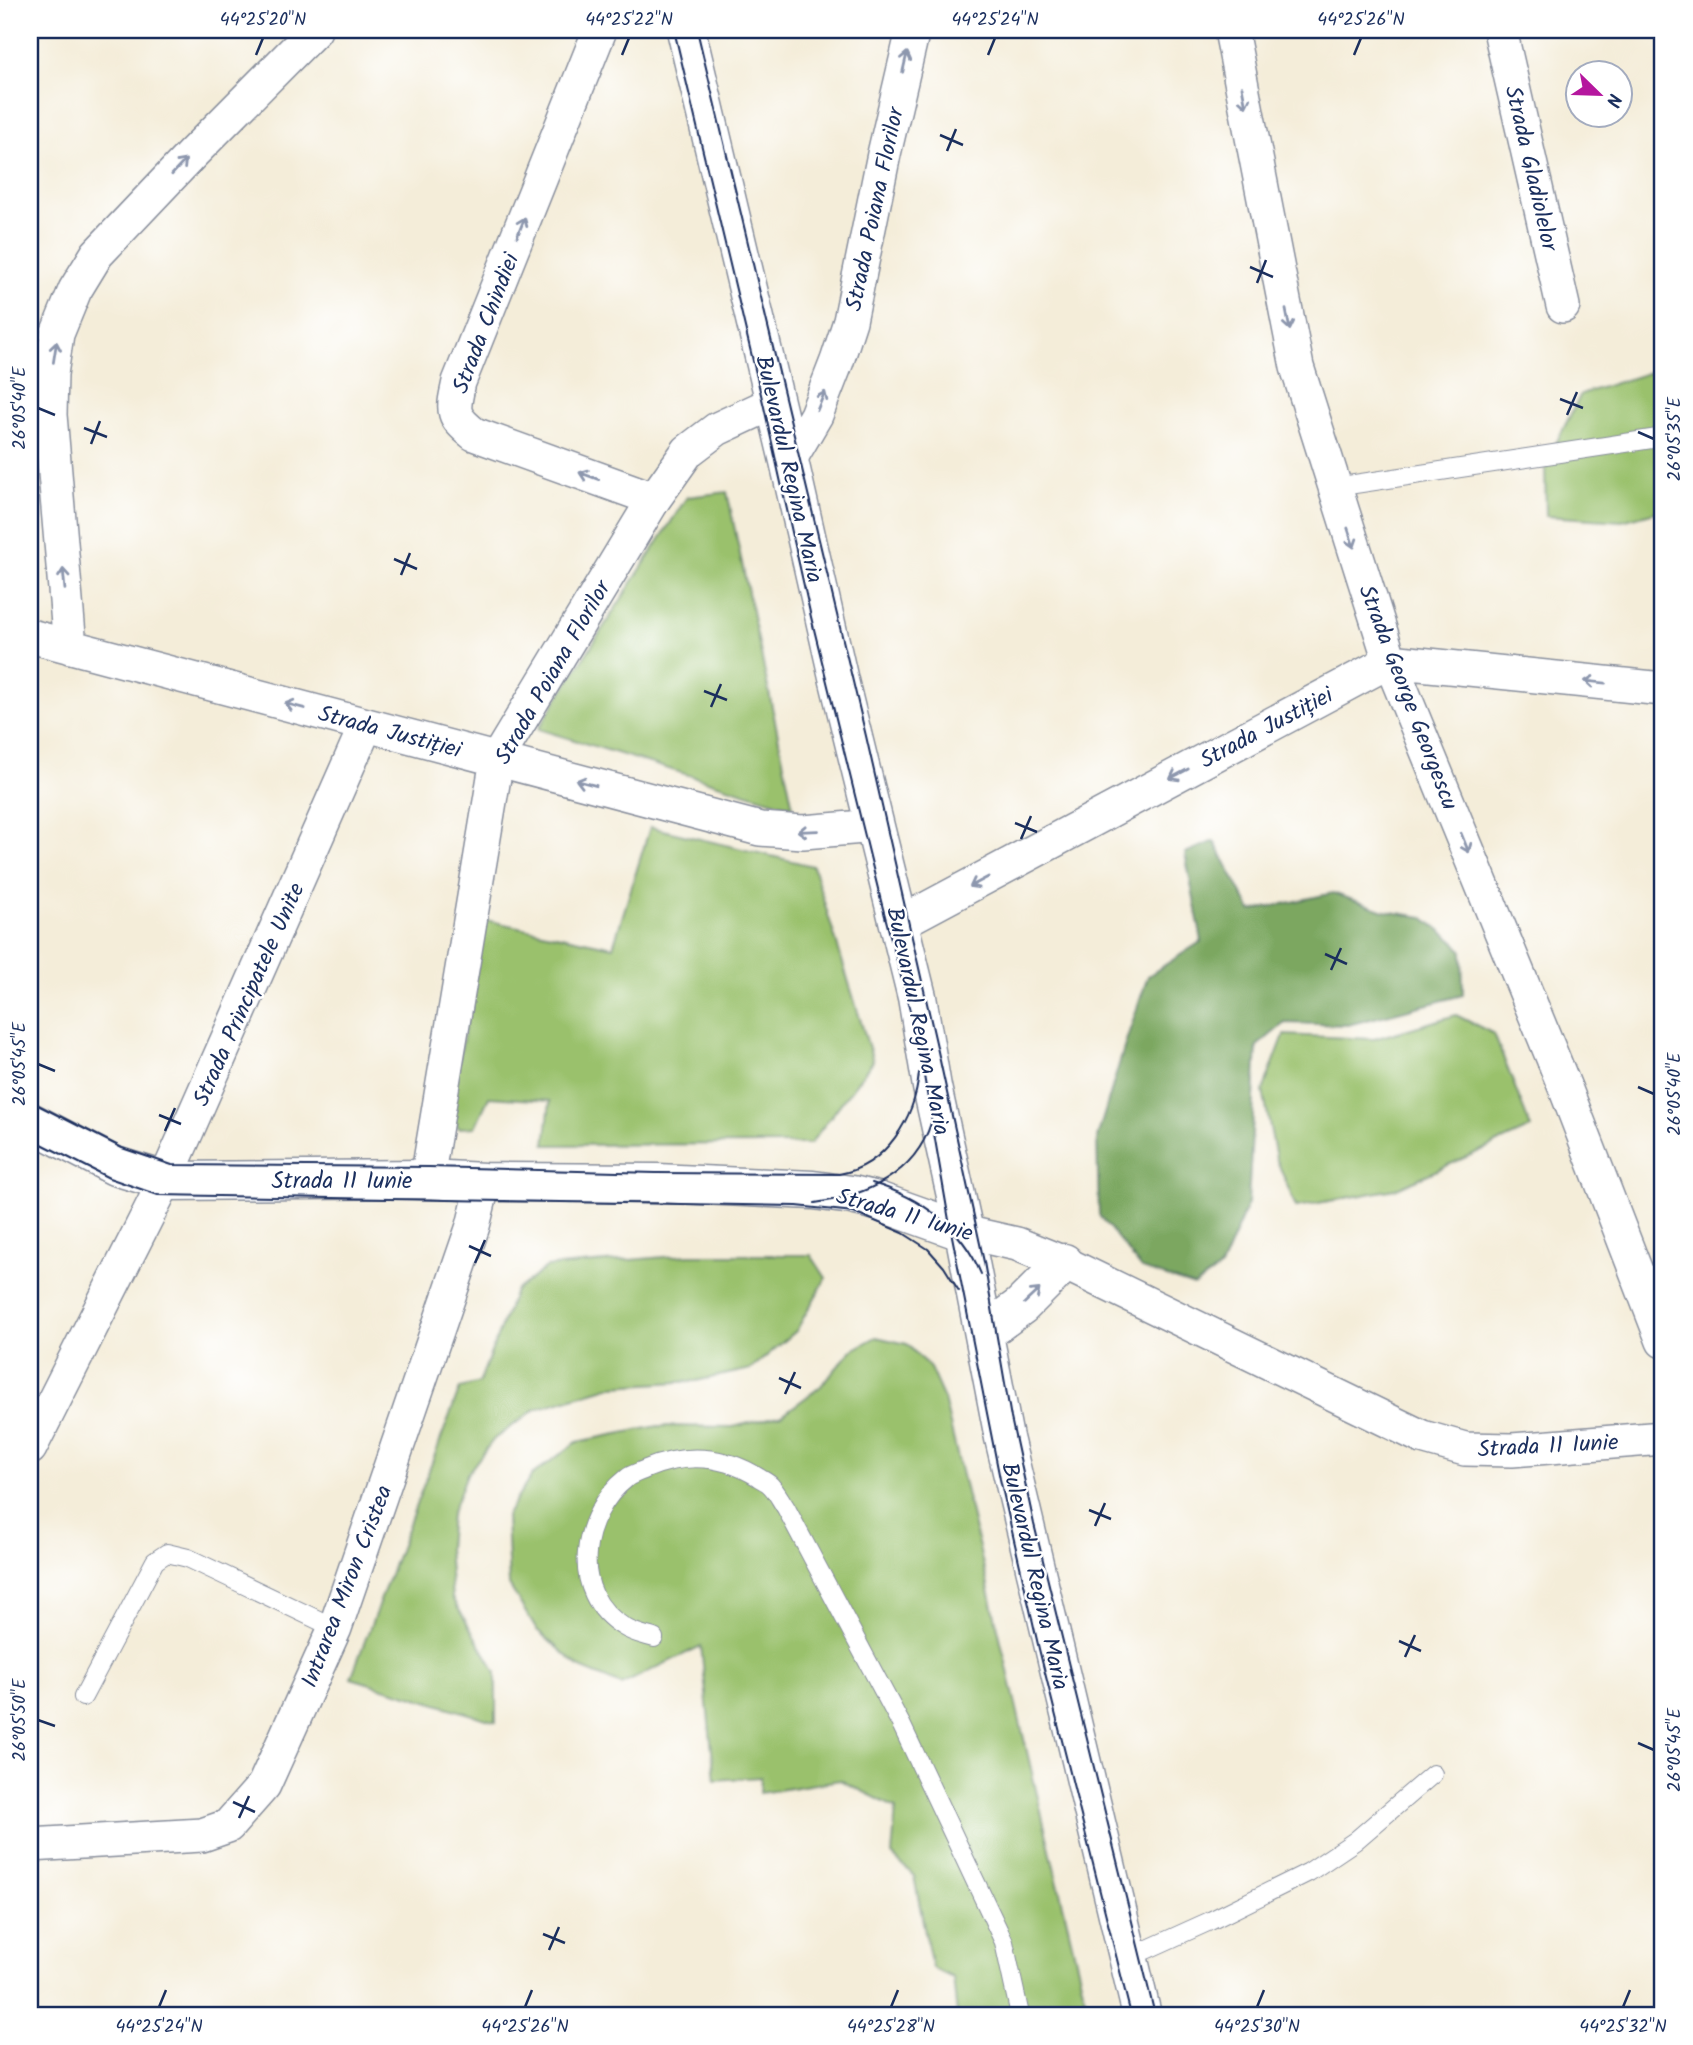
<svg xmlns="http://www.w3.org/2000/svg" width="1693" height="2045" font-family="Kalam,sans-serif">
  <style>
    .green { fill: #9ac16c; stroke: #5a7865; stroke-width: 2 }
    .forest { fill: #7ba760; stroke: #4b6b5f; stroke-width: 2 }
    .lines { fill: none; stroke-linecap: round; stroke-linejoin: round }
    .service-casing { stroke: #888e9c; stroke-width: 20 }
    .minor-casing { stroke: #888e9c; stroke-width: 36 }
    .tertiary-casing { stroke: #888e9c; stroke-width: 41 }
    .primary-casing { stroke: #888e9c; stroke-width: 41 }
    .service { stroke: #fff; stroke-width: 18 }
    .minor { stroke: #fff; stroke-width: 33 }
    .tertiary { stroke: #fff; stroke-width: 38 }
    .primary { stroke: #fff; stroke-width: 38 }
    .tram { stroke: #1b2f5e; stroke-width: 2 }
    .oneway { stroke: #8d97ae }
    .ticks { fill: none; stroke: #1b2f5e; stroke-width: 2.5 }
    .labels { text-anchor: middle; stroke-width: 5; stroke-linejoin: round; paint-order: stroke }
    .street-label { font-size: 23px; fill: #1b2f5e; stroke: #fff }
    .neatline { fill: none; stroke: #1b2f5e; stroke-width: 2.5 }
    .ticks-label { font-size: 18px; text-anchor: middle; fill: #1b2f5e }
  </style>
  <rect width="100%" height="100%" fill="#fff"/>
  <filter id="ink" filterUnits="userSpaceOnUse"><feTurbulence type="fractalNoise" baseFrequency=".0143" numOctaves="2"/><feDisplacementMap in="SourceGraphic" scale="14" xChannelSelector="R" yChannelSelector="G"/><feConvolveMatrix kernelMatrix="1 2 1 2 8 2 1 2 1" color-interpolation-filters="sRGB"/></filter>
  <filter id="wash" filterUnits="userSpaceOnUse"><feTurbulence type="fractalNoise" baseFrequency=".00686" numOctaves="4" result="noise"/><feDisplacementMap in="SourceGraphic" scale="28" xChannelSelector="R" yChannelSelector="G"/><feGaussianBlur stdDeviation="1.57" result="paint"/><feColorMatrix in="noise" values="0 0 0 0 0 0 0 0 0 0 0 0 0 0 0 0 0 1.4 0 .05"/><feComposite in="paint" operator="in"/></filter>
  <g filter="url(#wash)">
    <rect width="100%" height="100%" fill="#f4edd9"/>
    <!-- green -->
    <path class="green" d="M1663 368V510L1622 521 1546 516 1545 465 1581 394Z
      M727 492 793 807 538 729 687 497Z
      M650 827 813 866 873 1061 810 1144 545 1145 550 1101 489 1097 475 1127 459 1128 449 1114 485 920 613 947Z
      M1456 1015 1494 1034 1531 1128 1395 1189 1296 1207 1276 1158 1263 1091 1284 1035 1374 1039Z
      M688 1255H811L826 1278 796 1331 751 1369 696 1381 612 1386 536 1409 494 1439 467 1474 451 1515 448 1548 452 1598 496 1672V1722L351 1678 460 1388 479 1383 515 1291 547 1267Z
      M876 1337 907 1344 930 1368 944 1399 1089 2015H957L953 1978 932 1968 914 1876 892 1855 896 1808 840 1780 760 1793 761 1777 715 1780 701 1646 621 1685 580 1668 536 1629 509 1585 506 1516 532 1475 577 1442 658 1426 733 1427 782 1415 820 1387 851 1351Z"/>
    <!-- forest -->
    <path class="forest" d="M1214 841 1251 911 1333 893 1385 911 1423 917 1454 941 1462 951 1463 995 1348 1025 1285 1023 1257 1046 1248 1203 1221 1267 1194 1286 1142 1269 1099 1215 1097 1138 1126 1041 1148 976 1202 941 1185 853Z"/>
  </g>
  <g filter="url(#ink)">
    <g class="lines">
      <defs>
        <path id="service" d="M1335 487 1658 438
          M654 1638C644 1635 633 1633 624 1627 567 1593 581 1514 627 1478 632 1474 640 1472 646 1469 684 1453 723 1455 758 1477 762 1480 768 1482 771 1486 777 1492 781 1501 786 1508L902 1726 1004 1942 1020 2015
          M83 1697 155 1561 167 1553 188 1558 335 1628
          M1128 1958 1210 1921 1309 1872 1355 1841 1433 1774"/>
        <path id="minor" d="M600 30 459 382C453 410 450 415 474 434L654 499
          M1231 30 1297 367 1390 661 1566 1090 1663 1341
          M1500 30 1563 306
          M789 461 816 415 837 361 850 321 884 154 913 30
          M30 636 760 829 803 832 876 826
          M70 647 50 415 51 374 57 334 75 290 97 254 192 154 315 30
          M900 923 1390 661 1663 689
          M427 1179 497 759 654 499 688 451 717 429 775 402
          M964 1232 1017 1244 1064 1263 1422 1437 1465 1449 1512 1450 1663 1438
          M30 1448 165 1181 366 725
          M30 1845 202 1835 228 1826 264 1785 335 1628 473 1226 484 1182"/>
        <path id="tertiary" d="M30 1122 115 1166 165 1181 427 1179 484 1182 657 1183 813 1190 852 1195 877 1201 964 1232"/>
        <path id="primary" d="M686 30 789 461 839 681 917 997 932 1087 964 1232 1004 1438 1142 2015
          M984 1333 1021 1306 1064 1263"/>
      </defs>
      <!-- service casing -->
      <use href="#service" class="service-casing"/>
      <!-- minor casing -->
      <use href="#minor" class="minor-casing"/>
      <!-- tertiary casing -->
      <use href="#tertiary" class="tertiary-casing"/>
      <!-- primary casing -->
      <use href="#primary" class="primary-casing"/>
      <!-- service -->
      <use href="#service" class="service"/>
      <!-- minor -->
      <use href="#minor" class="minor"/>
      <!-- tertiary -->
      <use href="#tertiary" class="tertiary"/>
      <!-- primary -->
      <use href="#primary" class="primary"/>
      <!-- tram -->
      <path class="tram" d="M674 30 764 407 811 617 881 901 918 1041 950 1226 1000 1479 1039 1649 1131 2015
        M697 30 866 736 937 1047 984 1262 1011 1418 1034 1524 1155 2015
        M30 1101 122 1148 172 1165 429 1167 656 1173 839 1174C886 1166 915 1118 919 1073
        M30 1138 109 1178 158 1195 797 1206 854 1212 903 1233 928 1249 944 1267 959 1291
        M872 1183C920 1197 962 1227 981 1274
        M815 1203C865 1196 915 1175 931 1123"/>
    </g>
    <!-- one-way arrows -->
    <defs><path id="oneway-shaft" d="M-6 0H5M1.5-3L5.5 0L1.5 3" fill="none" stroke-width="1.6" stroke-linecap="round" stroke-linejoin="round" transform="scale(1.75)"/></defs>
    <g class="oneway">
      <use href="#oneway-shaft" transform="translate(905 62) rotate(-77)"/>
      <use href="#oneway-shaft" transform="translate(1244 97) rotate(79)"/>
      <use href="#oneway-shaft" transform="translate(179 167) rotate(-47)"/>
      <use href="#oneway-shaft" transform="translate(521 227) rotate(-68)"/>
      <use href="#oneway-shaft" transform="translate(1288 320) rotate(79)"/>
      <use href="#oneway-shaft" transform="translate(55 352) rotate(-81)"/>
      <use href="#oneway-shaft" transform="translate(821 401) rotate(-67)"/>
      <use href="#oneway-shaft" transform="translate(589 476) rotate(-160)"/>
      <use href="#oneway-shaft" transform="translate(1351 538) rotate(72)"/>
      <use href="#oneway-shaft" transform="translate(64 579) rotate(-95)"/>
      <use href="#oneway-shaft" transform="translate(1595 682) rotate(-174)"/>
      <use href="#oneway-shaft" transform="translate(295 706) rotate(-165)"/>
      <use href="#oneway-shaft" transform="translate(1179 774) rotate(152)"/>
      <use href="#oneway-shaft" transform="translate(586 783) rotate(-165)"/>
      <use href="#oneway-shaft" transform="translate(808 831) rotate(178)"/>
      <use href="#oneway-shaft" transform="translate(1465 843) rotate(68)"/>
      <use href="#oneway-shaft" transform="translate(979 882) rotate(152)"/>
      <use href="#oneway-shaft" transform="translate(1032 1296) rotate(-43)"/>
    </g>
  </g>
  <!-- ticks -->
  <path class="ticks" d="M256 55 263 38M622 55 629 38M988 55 995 38M1354 55 1361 38M940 135 963 145M947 151 956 129M1250 267 1273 277M1257 283 1266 260M1560 399 1583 408M38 408 55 415M1567 415 1577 392M84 428 107 437M1638 432 1654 439M91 444 100 421M394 559 417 569M401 575 410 553M704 691 727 700M711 707 721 684M1015 823 1037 832M1021 839 1031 816M1325 954 1347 964M1331 970 1341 948M38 1064 55 1071M1638 1087 1654 1094M159 1115 181 1124M165 1131 175 1108M469 1246 491 1256M475 1263 485 1240M779 1378 801 1388M785 1394 795 1372M1089 1510 1111 1519M1095 1526 1105 1503M1399 1641 1421 1651M1405 1657 1415 1635M38 1720 55 1726M1638 1743 1654 1750M233 1802 255 1812M239 1818 249 1796M543 1934 565 1943M549 1950 559 1927M159 2007 166 1990M525 2007 532 1990M891 2007 898 1990M1257 2007 1264 1990M1623 2007 1630 1990"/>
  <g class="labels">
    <!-- street labels -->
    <g class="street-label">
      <text transform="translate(1532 168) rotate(77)" y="8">Strada Gladiolelor</text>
      <text transform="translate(874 209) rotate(-78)" y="8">Strada Poiana Florilor</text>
      <text transform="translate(485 323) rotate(-69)" y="8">Strada Chindiei</text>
      <text transform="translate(790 469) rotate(77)" y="8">Bulevardul Regina Maria</text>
      <text transform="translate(552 672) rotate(-60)" y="8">Strada Poiana Florilor</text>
      <text transform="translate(1409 697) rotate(69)" y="8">Strada George Georgescu</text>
      <text transform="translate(1266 727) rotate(-28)" y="8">Strada Justiției</text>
      <text transform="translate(390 731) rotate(15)" y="8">Strada Justiției</text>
      <text transform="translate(248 994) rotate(-66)" y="8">Strada Principatele Unite</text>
      <text transform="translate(919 1021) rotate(78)" y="8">Bulevardul Regina Maria</text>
      <text x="342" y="1188">Strada 11 Iunie</text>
      <text transform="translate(905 1214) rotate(16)" y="8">Strada 11 Iunie</text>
      <text transform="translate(1548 1445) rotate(-3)" y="8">Strada 11 Iunie</text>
      <text transform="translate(1036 1576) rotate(77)" y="8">Bulevardul Regina Maria</text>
      <text transform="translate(346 1586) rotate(-69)" y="8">Intrarea Miron Cristea</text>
    </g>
  </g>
  <!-- margin -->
  <rect width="1693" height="2045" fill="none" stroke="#fff" stroke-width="77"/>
  <!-- north arrow -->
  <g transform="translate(1599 94) rotate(113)"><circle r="33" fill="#ffffff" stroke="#a4acbf" stroke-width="2"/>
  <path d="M0-5L12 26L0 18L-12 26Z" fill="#b5179e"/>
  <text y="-10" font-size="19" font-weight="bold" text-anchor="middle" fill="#1b2f5e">N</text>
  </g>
  <rect x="38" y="38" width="1616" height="1969" class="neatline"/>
  <g class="ticks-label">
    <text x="263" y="25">44°25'20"N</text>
    <text x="629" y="25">44°25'22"N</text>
    <text x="995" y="25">44°25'24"N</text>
    <text x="1361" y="25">44°25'26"N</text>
    <text transform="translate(19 408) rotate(-90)" y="6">26°05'40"E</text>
    <text transform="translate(1674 439) rotate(-90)" y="6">26°05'35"E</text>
    <text transform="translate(19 1064) rotate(-90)" y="6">26°05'45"E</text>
    <text transform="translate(1674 1094) rotate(-90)" y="6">26°05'40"E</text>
    <text transform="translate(19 1720) rotate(-90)" y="6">26°05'50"E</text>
    <text transform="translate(1674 1750) rotate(-90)" y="6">26°05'45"E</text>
    <text x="159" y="2032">44°25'24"N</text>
    <text x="525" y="2032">44°25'26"N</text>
    <text x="891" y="2032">44°25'28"N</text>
    <text x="1257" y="2032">44°25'30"N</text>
    <text x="1623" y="2032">44°25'32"N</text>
  </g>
</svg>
